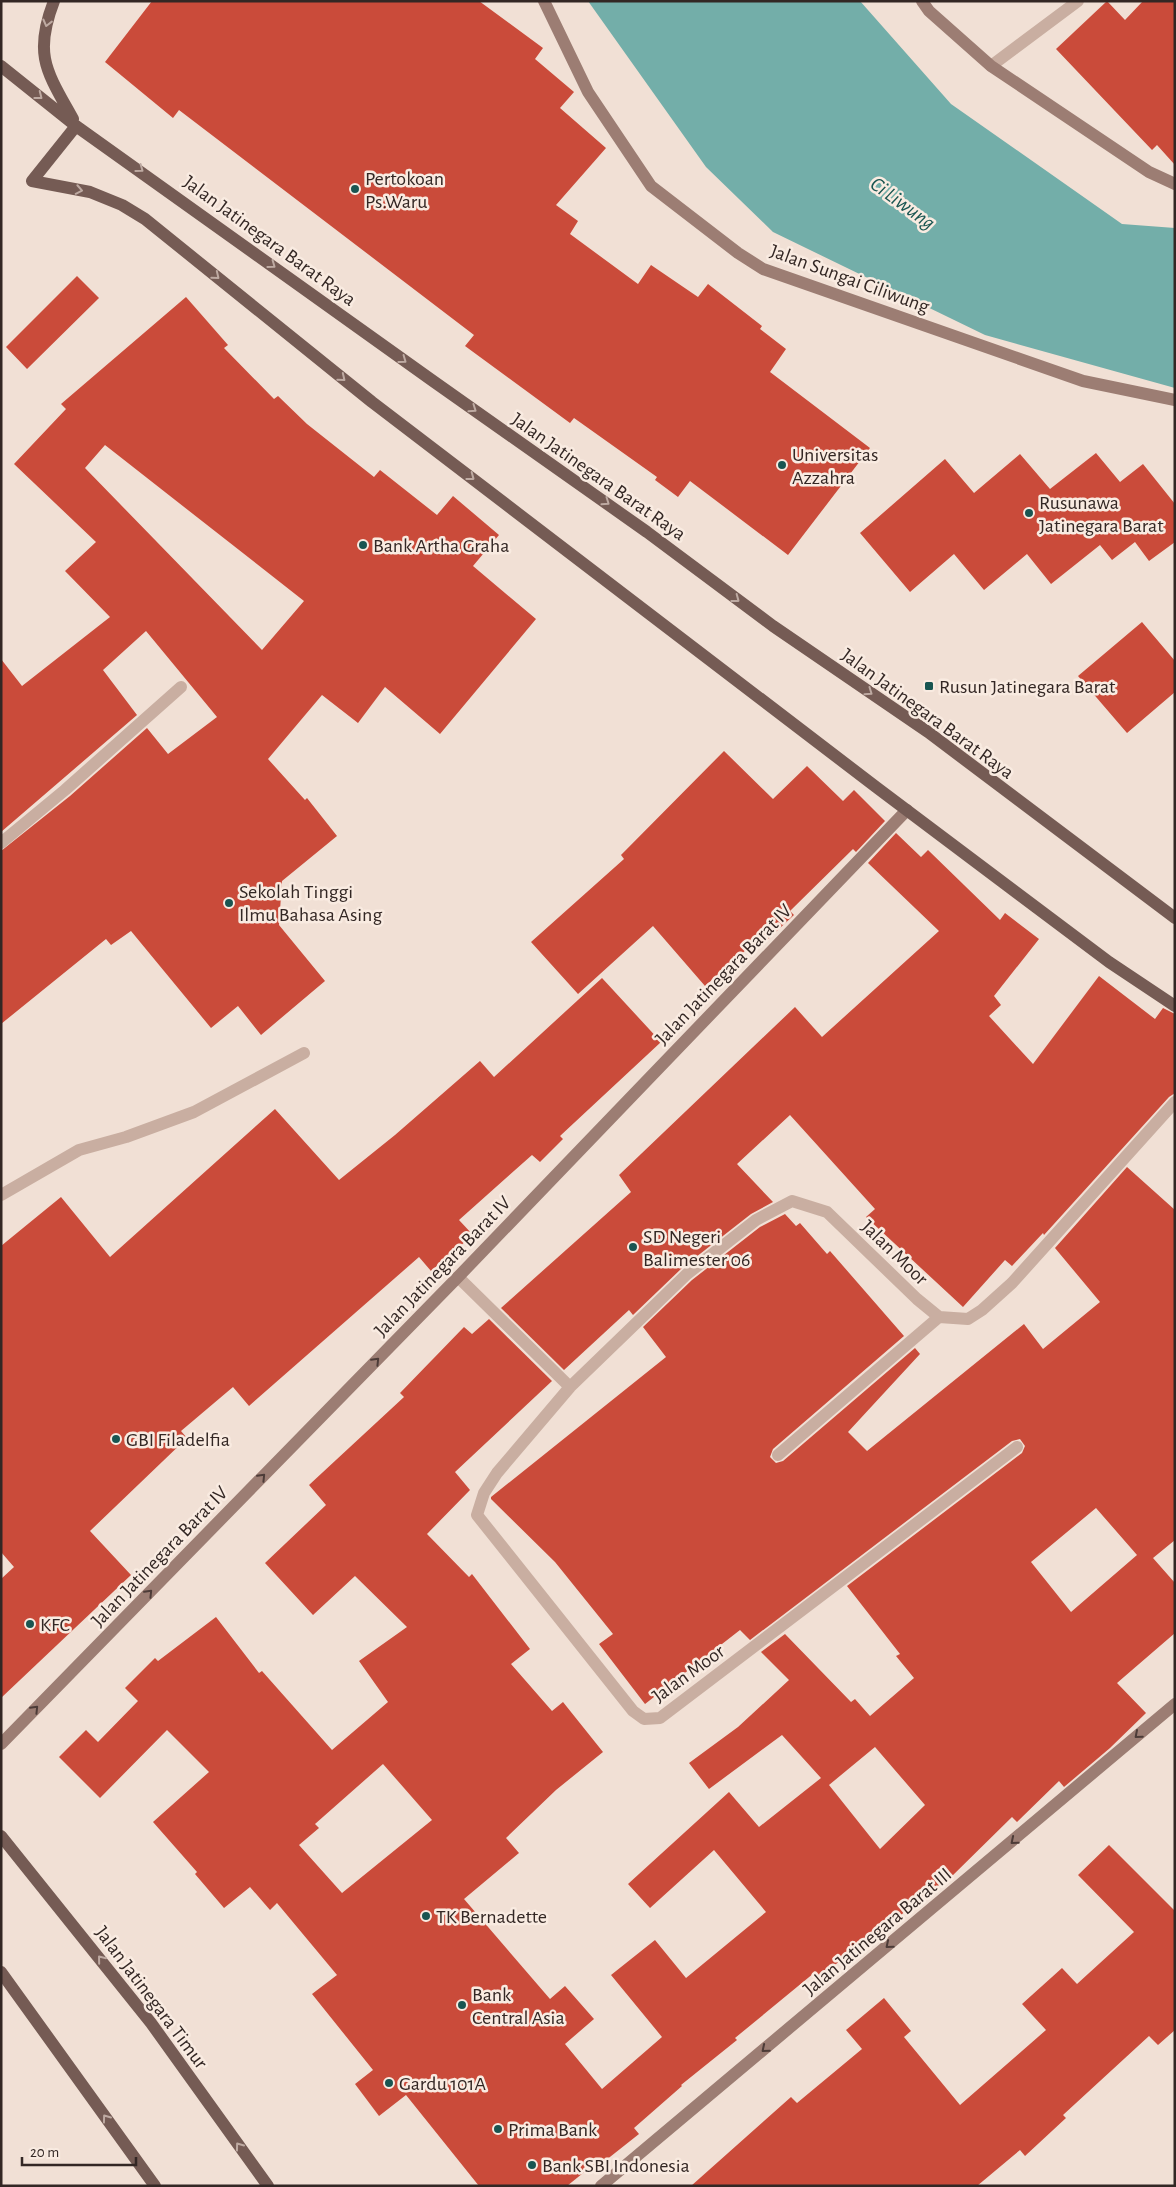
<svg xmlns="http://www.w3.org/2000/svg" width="1176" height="2187" font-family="'Alegreya Sans',sans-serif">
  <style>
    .water { fill: #73aea9 }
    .building { fill: #ca4b3a; fill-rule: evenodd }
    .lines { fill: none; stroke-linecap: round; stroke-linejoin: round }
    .street { stroke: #c9aea1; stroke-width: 12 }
    .secondary { stroke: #9c7d73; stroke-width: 12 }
    .primary { stroke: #755b54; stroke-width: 12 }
    .oneway { stroke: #beaaa2 }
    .oneway2 { stroke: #4d3c38 }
    .poi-dot { fill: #195551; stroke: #f9ebe1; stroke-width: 2 }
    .labels { text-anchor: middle; stroke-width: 5; stroke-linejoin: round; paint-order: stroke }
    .poi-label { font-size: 20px; fill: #332724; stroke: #f9ebe1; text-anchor: start }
    .street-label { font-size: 20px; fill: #332724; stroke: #f9ebe1 }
    .water-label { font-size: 21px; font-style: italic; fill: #195551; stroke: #f9ebe1 }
  </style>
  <rect width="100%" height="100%" fill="#f1e0d5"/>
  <!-- water -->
  <path class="water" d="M588 1H860L951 104 1122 224 1175 228V388L985 335 773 232 706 167Z"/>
  <!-- building -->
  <path class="building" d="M152 1H479L543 48 535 59 574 92 560 108 606 148 556 205 578 221 570 234 638 284 651 265 698 297 708 284 762 326 760 329 786 349 770 372 870 448 788 555 690 481 678 497 655 480 657 477 574 418 570 423 465 346 474 335 179 110 173 118 105 62Z
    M1107 1 1125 20 1143 1H1175V165L1157 145 1152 150 1056 49Z
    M77 276 99 298 27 369 6 347Z
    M186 297 228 345 224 348 274 399 278 396 307 424 374 477 380 470 437 515 453 496 499 535 473 566 536 619 440 734 385 687 358 723 322 695 268 759 305 800 307 798 337 836 282 881 279 925 325 981 261 1035 238 1006 211 1028 131 931 111 945 106 939 1 1024V851L70 796 147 728 168 754 217 717 146 631 103 670 137 715 1 832V659L22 686 110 617 65 571 96 542 14 464 66 409 61 404ZM105 445 304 601 262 650 85 468Z
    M1096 453 1120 482 1143 464 1175 504V542L1149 561 1135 542 1112 560 1100 545 1051 584 1027 554 984 590 954 554 910 592 860 533 945 459 974 493 1020 454 1050 489Z
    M1142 622 1175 661V692L1127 733 1078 676Z
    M724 751 773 799 807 766 843 801 854 790 885 821 856 852 853 849 790 911 794 915 752 954 747 949 705 986 653 926 578 994 531 942 624 859 621 855Z
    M896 833 921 857 928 850 1000 920 1005 913 1039 939 994 996 1001 1005 989 1016 1033 1064 1099 976 1155 1019 1163 1008 1175 1014V1093L1169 1097 1044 1235 1043 1233 1012 1266 1005 1260 963 1307 866 1217 875 1209 790 1115 737 1164 773 1202 751 1214 682 1268 633 1315 629 1310 564 1370 501 1308 631 1192 619 1175 795 1007 822 1037 939 931 868 863Z
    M602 978 661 1042 560 1136 563 1139 540 1162 532 1155 459 1220 473 1235 431 1271 419 1257 249 1406 233 1387 181 1431 187 1438 90 1531 131 1575 1 1698V1579L14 1567 1 1552V1246L61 1197 110 1257 275 1109 339 1180 395 1135 480 1061 494 1077Z
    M1127 1167 1175 1210V1540L1153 1558 1175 1583V1633L1117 1683 1146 1713 1110 1748 1064 1787 1059 1781 1017 1822 1012 1817 949 1879 948 1878 874 1936 817 1978 814 1973 735 2038 737 2040 681 2085 682 2086 634 2128 639 2134 596 2168 593 2165 567 2186H479L406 2095 379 2116 355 2084 373 2070 312 1994 337 1975 277 1903 270 1910 250 1887 224 1908 195 1874 197 1872 153 1822 209 1772 167 1730 100 1798 59 1757 86 1730 98 1742 138 1701 125 1688 155 1658 158 1661 216 1617 259 1673 262 1671 332 1750 388 1702 359 1661 407 1627 355 1576 313 1615 265 1563 326 1505 309 1485 404 1397 400 1393 464 1327 472 1334 489 1319 552 1381 455 1472 470 1490 427 1534 469 1577 472 1574 530 1649 511 1664 552 1711 563 1702 603 1752 556 1790 506 1838 519 1853 464 1899 550 1999 565 1986 594 2019 565 2044 602 2089 662 2037 611 1975 655 1940 686 1978 766 1912 714 1850 650 1908 628 1884 729 1792 759 1827 821 1778 782 1735 709 1789 689 1763 738 1727 789 1680 761 1652 785 1634 851 1702 855 1699 870 1716 914 1678 896 1656 900 1654 847 1586 1022 1453 1025 1446 1020 1439 1012 1441 750 1640 740 1630 645 1704 599 1644 613 1634 555 1562 491 1499V1497L666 1357 643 1327 692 1280 760 1227 785 1214 796 1226 800 1223 827 1254 830 1251 904 1336 773 1449 770 1457 776 1463 783 1461 915 1348 920 1354 848 1432 867 1451 1024 1324 1043 1349 1100 1302 1055 1248ZM1096 1508 1137 1555 1071 1612 1031 1562ZM875 1747 925 1805 880 1849 829 1785ZM383 1764 432 1820 342 1893 299 1845 319 1828 315 1824Z
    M1109 1845 1175 1911V2030L1158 2045 1149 2036 1063 2115 1066 2118 1025 2156 1020 2150 977 2186H691L791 2097 797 2103 862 2049 846 2030 884 1998 911 2031 904 2037 960 2105 1046 2030 1022 2004 1062 1968 1077 1984 1134 1932 1078 1875Z"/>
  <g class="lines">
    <!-- street -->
    <path class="street" d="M991 66 1078 1
      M1 843 65 790 181 687
      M1 1195 79 1150 126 1137 194 1112 304 1053
      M458 1277 570 1387
      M1017 1447 660 1718 644 1719 633 1711 477 1515 484 1493 497 1473 570 1387 687 1274 756 1220 792 1201 827 1212 917 1299 939 1317 968 1319 982 1310 1012 1283 1175 1102
      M778 1455 939 1317"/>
    <!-- secondary -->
    <path class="secondary" d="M544 1 588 92 651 186 738 253 763 269 1083 381 1175 400
      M922 1 929 11 991 66 1149 172 1175 184
      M1 1744 458 1277 907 810
      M601 2186 1175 1704"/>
    <!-- primary -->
    <path class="primary" d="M54 1C33 55 47 72 73 119
      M1 66 76 126 433 381 647 532 773 626 928 732 1175 918
      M76 126 32 181 90 192 122 205 145 219 372 402 876 787 1109 962 1175 1006
      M1 1836 151 2023 268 2186
      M1 1972 155 2186"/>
  </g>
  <!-- one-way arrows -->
  <defs><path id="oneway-chevron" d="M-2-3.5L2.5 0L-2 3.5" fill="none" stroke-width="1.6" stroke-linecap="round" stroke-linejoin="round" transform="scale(1.25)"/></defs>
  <g class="oneway">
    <use href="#oneway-chevron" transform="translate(47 23) rotate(104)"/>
    <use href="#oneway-chevron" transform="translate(39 96) rotate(38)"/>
    <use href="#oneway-chevron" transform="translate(140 169) rotate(36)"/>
    <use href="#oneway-chevron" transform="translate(79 190) rotate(11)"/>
    <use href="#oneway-chevron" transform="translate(272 265) rotate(36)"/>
    <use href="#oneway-chevron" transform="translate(216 276) rotate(39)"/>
    <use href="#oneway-chevron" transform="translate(403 360) rotate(36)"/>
    <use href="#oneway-chevron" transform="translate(342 378) rotate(39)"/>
    <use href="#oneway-chevron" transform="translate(473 409) rotate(35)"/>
    <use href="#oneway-chevron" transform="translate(471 477) rotate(37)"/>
    <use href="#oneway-chevron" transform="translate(606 502) rotate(35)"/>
    <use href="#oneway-chevron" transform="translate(736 599) rotate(37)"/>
    <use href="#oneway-chevron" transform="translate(869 692) rotate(35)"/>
    <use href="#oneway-chevron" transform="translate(101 1959) rotate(-129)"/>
    <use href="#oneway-chevron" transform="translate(106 2118) rotate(-126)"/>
    <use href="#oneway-chevron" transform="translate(239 2146) rotate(-126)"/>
  </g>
  <g class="oneway2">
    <use href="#oneway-chevron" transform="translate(376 1361) rotate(-46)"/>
    <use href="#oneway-chevron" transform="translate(262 1477) rotate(-46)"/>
    <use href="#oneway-chevron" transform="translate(149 1593) rotate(-46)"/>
    <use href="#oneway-chevron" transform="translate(35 1709) rotate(-46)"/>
    <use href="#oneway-chevron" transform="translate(1138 1735) rotate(139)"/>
    <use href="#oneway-chevron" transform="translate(1014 1841) rotate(140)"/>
    <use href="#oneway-chevron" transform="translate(889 1945) rotate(140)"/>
    <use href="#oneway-chevron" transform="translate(765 2049) rotate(140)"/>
  </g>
  <!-- markers -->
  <g class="poi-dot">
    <circle cx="355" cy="189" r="5"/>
    <circle cx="782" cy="465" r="5"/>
    <circle cx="1029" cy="513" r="5"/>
    <circle cx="363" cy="545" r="5"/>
    <rect x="924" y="681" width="10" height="10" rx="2.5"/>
    <circle cx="229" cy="903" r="5"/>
    <circle cx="633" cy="1247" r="5"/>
    <circle cx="116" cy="1439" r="5"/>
    <circle cx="30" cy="1624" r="5"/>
    <circle cx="426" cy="1916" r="5"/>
    <circle cx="462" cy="2005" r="5"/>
    <circle cx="389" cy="2083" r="5"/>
    <circle cx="498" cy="2129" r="5"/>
    <circle cx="532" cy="2165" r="5"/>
  </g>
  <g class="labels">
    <!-- poi labels -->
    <g class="poi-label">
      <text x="365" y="185">Pertokoan<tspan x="365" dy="23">Ps.Waru</tspan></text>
      <text x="792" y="461">Universitas<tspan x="792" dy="23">Azzahra</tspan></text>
      <text x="1039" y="509">Rusunawa<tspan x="1039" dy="23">Jatinegara Barat</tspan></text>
      <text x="373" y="552">Bank Artha Graha</text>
      <text x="939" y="693">Rusun Jatinegara Barat</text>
      <text x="239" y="898">Sekolah Tinggi<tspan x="239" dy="23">Ilmu Bahasa Asing</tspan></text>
      <text x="643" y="1243">SD Negeri<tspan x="643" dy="23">Balimester 06</tspan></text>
      <text x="126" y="1446">GBI Filadelfia</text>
      <text x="40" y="1631">KFC</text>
      <text x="436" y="1923">TK Bernadette</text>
      <text x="472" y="2001">Bank<tspan x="472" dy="23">Central Asia</tspan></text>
      <text x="399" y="2090">Gardu 101A</text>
      <text x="508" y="2136">Prima Bank</text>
      <text x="542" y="2172">Bank SBI Indonesia</text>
    </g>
    <!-- street labels -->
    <g class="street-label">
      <text transform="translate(270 240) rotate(36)" y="7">Jalan Jatinegara Barat Raya</text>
      <text transform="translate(850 278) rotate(20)" y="7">Jalan Sungai Ciliwung</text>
      <text transform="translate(599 476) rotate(35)" y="7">Jalan Jatinegara Barat Raya</text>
      <text transform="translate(928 713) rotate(36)" y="7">Jalan Jatinegara Barat Raya</text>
      <text transform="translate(723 974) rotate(-46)" y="7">Jalan Jatinegara Barat IV</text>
      <text transform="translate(895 1252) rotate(44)" y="7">Jalan Moor</text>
      <text transform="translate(442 1266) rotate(-46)" y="7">Jalan Jatinegara Barat IV</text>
      <text transform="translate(159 1556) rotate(-46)" y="7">Jalan Jatinegara Barat IV</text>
      <text transform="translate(688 1673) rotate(-36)" y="7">Jalan Moor</text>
      <text transform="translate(877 1931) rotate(-40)" y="7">Jalan Jatinegara Barat III</text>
      <text transform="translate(152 1997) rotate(53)" y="7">Jalan Jatinegara Timur</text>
    </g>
    <!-- water labels -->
    <g class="water-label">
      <text transform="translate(903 203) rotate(36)" y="7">Ci Liwung</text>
    </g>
  </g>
  <!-- border -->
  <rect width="1176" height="2187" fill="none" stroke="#332724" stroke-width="5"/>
  <!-- scale -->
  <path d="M22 2157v8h114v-8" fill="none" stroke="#332724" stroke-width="2.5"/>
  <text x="30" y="2157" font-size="15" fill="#332724" stroke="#f9ebe1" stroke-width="4" paint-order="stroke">20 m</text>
</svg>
